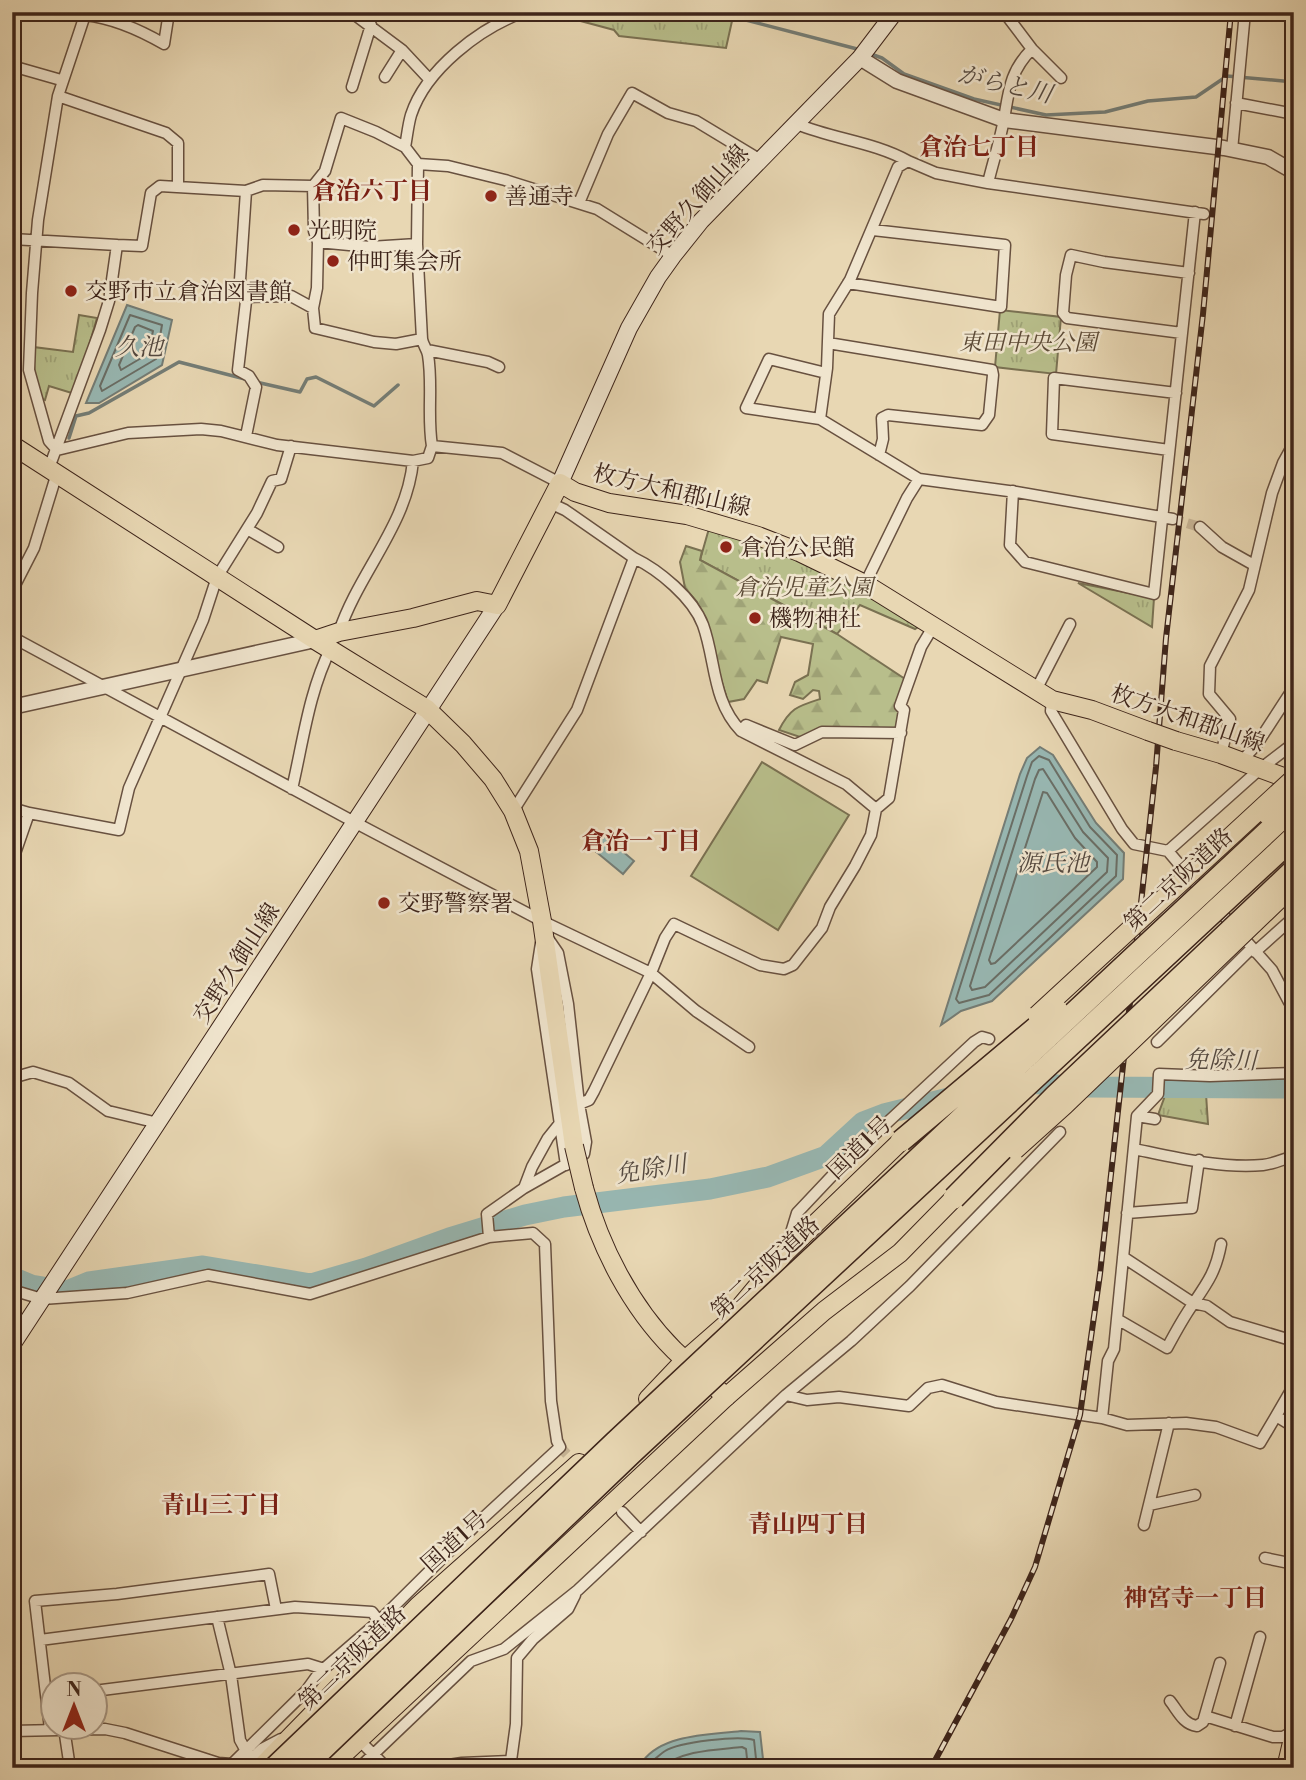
<svg xmlns="http://www.w3.org/2000/svg" width="1306" height="1780" font-family="'Libre Bodoni','Noto Serif JP',serif">
  <style>
    .grass { fill: url(#grass-tufts); stroke: #7a7152; stroke-width: 2 }
    .forest { fill: url(#forest-firs); stroke: #7a7152; stroke-width: 2 }
    .pitch { fill: #b8be8b; stroke: #7a7152; stroke-width: 2 }
    .water { fill: #98b8b3; stroke: #747d76; stroke-width: 2 }
    .lines { fill: none; stroke-linecap: round; stroke-linejoin: round }
    .shore { stroke: #6a6e66; stroke-width: 2 }
    .stream { stroke: #747d76; stroke-width: 3.5 }
    .river { stroke: #98b8b3; stroke-width: 21 }
    .minor-tunnel { stroke: #c6b394; stroke-width: 10; stroke-dasharray: 10 5; stroke-linecap: butt }
    .minor-casing { stroke: #685140; stroke-width: 13 }
    .tertiary-casing { stroke: #685140; stroke-width: 17 }
    .secondary-casing { stroke: #3d241a; stroke-width: 18 }
    .primary-casing { stroke: #3d241a; stroke-width: 20 }
    .trunk-casing { stroke: #3d241a; stroke-width: 20 }
    .minor { stroke: #f0e5ce; stroke-width: 10 }
    .tertiary { stroke: #f0e5ce; stroke-width: 14 }
    .secondary { stroke: #f0e5ce; stroke-width: 16 }
    .primary { stroke: #e8d7b3; stroke-width: 18 }
    .trunk { stroke: #e8d7b3; stroke-width: 18 }
    .rail-casing { stroke: #3d241a; stroke-width: 6 }
    .rail { stroke: #f0e5ce; stroke-width: 3.5; stroke-dasharray: 10; stroke-linecap: butt }
    .primary-bridge-casing { stroke: #3d241a; stroke-width: 20; stroke-linecap: butt }
    .trunk-bridge-casing { stroke: #3d241a; stroke-width: 20; stroke-linecap: butt }
    .motorway-bridge-casing { stroke: #3d241a; stroke-width: 24; stroke-linecap: butt }
    .primary-bridge { stroke: #e8d7b3; stroke-width: 18 }
    .trunk-bridge { stroke: #e8d7b3; stroke-width: 18 }
    .motorway-bridge { stroke: #e8d7b3; stroke-width: 21 }
    .poi-dot { fill: #8f2418; stroke: #f0e5ce; stroke-width: 2.5 }
    .labels { text-anchor: middle; stroke-width: 5; stroke-linejoin: round; paint-order: stroke }
    .poi-label { font-size: 23px; fill: #3d241a; stroke: #f0e5ce; text-anchor: start }
    .street-label { font-size: 23px; fill: #3d241a; stroke: #f0e5ce }
    .park-label { font-size: 23px; font-style: italic; fill: #5c4a36; stroke: #f0e5ce }
    .water-label { font-size: 24px; font-style: italic; fill: #544940; stroke: #f0e5ce }
    .neighbourhood-label { font-size: 24px; font-weight: bold; fill: #7a1f14; stroke: #f0e5ce }
  </style>
  <defs>
    <pattern id="grass-tufts" width="24" height="20" patternUnits="userSpaceOnUse" patternTransform="scale(1.75)"><rect width="24" height="20" fill="#b8be8b"/><path d="M3 7l-1-3M5 7V3M7 7l1-3M15 17l-1-3M17 17v-4M19 17l1-3" fill="none" stroke="#9fa377"/></pattern>
    <pattern id="forest-firs" width="22" height="20" patternUnits="userSpaceOnUse" patternTransform="scale(1.75)"><rect width="22" height="20" fill="#b8be8b"/><path d="M5 1l3.5 6h-7zM16 11l3.5 6h-7z" fill="#9fa377"/></pattern>
  </defs>
  <rect width="100%" height="100%" fill="#e8d7b3"/>
  <filter id="stains"><feTurbulence type="fractalNoise" baseFrequency=".00286" numOctaves="4"/><feColorMatrix values="0 0 0 0 .2 0 0 0 0 .09 0 0 0 0 .02 0 0 0 .5 -.17"/></filter>
  <radialGradient id="worn" r=".72"><stop offset=".6" stop-color="#630" stop-opacity="0"/><stop offset="1" stop-color="#630" stop-opacity=".3"/></radialGradient>
  <!-- grass -->
  <path class="grass" d="M547 12H679L732 21 726 48 619 36 614 30Z
    M1000 310 1061 317 1056 374 995 367Z
    M79 315 97 318 75 394 49 386 45 400 39 398 35 381 33 347 73 352Z
    M710 525 805 558 921 625 915 629 860 605 837 634 700 560Z
    M1078 583 1154 598 1152 627Z
    M1166 1093 1206 1094 1208 1124 1158 1115Z"/>
  <!-- forest -->
  <path class="forest" d="M686 546 702 551 700 560 837 634 905 679 897 728 800 737 779 730C790 708 798 706 820 699L819 691 813 690 803 699 790 695 795 682 808 675 813 644 781 637 767 683 757 680 744 699 728 702 697 602 685 588 680 562Z"/>
  <!-- pitch -->
  <path class="pitch" d="M762 762 849 815 778 930 691 876Z"/>
  <!-- water -->
  <path class="water" d="M127 305 172 320 162 365 99 403H86Z
    M1040 747 1053 755 1096 823 1124 853 1123 879 992 1001 961 1011 941 1025 1020 774 1027 758Z
    M601 833 634 861 623 874 589 846Z
    M741 1731 760 1732 764 1768H645L643 1761C663 1734 710 1735 741 1731Z"/>
  <g class="lines">
    <!-- shore -->
    <path class="shore" d="M130 315 162 325 156 359 102 391 100 386Z
      M138 325 153 331 148 354 121 370 119 365 135 327Z
      M1039 756 1049 760 1090 827 1117 855 1116 876 989 995 959 1003 956 999 1027 776 1032 762Z
      M1043 769 1083 832 1108 858 1107 872 985 987 972 990 970 986 1035 779 1039 770Z
      M1043 792 1047 793 1075 838 1097 862V867L995 963 991 964 989 960Z
      M651 1768 652 1761C657 1758 660 1754 665 1751 679 1742 739 1735 754 1740L757 1768
      M660 1768C684 1750 713 1750 742 1747L746 1749 748 1768"/>
    <!-- stream -->
    <path class="stream" d="M715 12 861 50
      M868 53 882 58 904 74 974 99 1046 115 1105 112 1148 101 1196 97 1227 76 1294 82
      M256 382 300 392 307 379 316 377 374 406 398 385
      M69 438 76 416 89 413 179 362 245 379"/>
    <!-- river -->
    <path class="river" d="M1016 1084 1026 1083 1088 1087 1294 1088
      M12 1277 31 1285 67 1291 89 1282 203 1266 311 1284 366 1268 449 1238 525 1215 564 1207 710 1189 768 1177 826 1156 863 1122 884 1114 957 1096"/>
    <!-- minor-tunnel -->
    <path class="minor-tunnel" d="M1173 519 1200 527
      M560 1447 580 1468"/>
    <defs>
      <path id="minor" d="M66 12 85 15
        M169 12 164 44C140 30 112 18 85 15L58 96 38 220 32 293 29 370 49 441 57 450 128 433 201 429 221 431 277 445 413 461 428 458 432 446 502 453 560 483
        M351 12 402 50 430 80
        M1004 12 1032 49 1061 78
        M12 66 61 80
        M385 77 402 50
        M352 87 371 25
        M58 96 166 133 178 143V186
        M1236 103 1294 114
        M797 124C833 139 874 142 908 161
        M1232 150 1245 12
        M418 164 405 147C407 137 408 125 411 115 426 69 480 28 524 12
        M988 183 1204 214
        M313 186 325 171 341 118 376 132 405 147
        M579 203 608 134 632 93 668 113 696 121 762 161
        M12 239 117 245
        M318 242 317 288 313 308 315 328 374 342 396 344 422 339
        M417 244 422 339C423 345 427 349 428 355 433 385 427 416 432 446
        M848 283 1001 307 1005 245 873 230
        M245 297 291 296 313 308
        M1182 333 1067 318 1063 313 1066 275 1071 255 1104 262 1189 273
        M828 343 992 370 993 375 989 415 982 425 888 415 882 418 883 439 879 455
        M427 350 488 362 499 367
        M820 419 746 408 769 359 826 373
        M246 436 256 387 249 376 238 370 246 301 240 280 246 191
        M1169 450 1052 434 1054 378 1176 393
        M49 468 100 330 109 301 117 245 142 246 151 193 160 186 246 191 263 185 313 186 314 231 318 242 370 247 417 244 418 164 448 166 505 180 597 209 673 256
        M919 479 1016 492 1173 519
        M1013 491 1010 545 1025 562 1154 594 1195 212
        M1200 527 1222 547 1254 565
        M247 529 278 547
        M865 584 907 498 919 479 820 419 827 368 829 314 850 280 898 167 908 161 936 173 988 183C993 162 1000 141 1004 119 1009 90 1010 71 1032 49
        M12 591 34 548 57 473
        M339 632C359 572 407 525 413 461
        M12 637 356 823 542 921 651 973 696 1011 749 1047
        M1036 690 1070 624
        M1052 700 1051 711 1122 829 1134 844 1168 851 1260 769 1294 743
        M741 731 746 725 795 745 822 732 901 733
        M1221 754 1230 719 1209 694 1210 666 1249 590 1272 493 1283 463 1294 443
        M1241 762 1257 744 1294 687
        M292 789C303 742 309 691 331 648
        M12 808 29 813
        M876 809 889 798 904 710 900 706 921 647 933 627
        M513 811 577 710 634 558 565 510 550 503
        M1168 851 1205 895
        M12 862 29 813 119 830 129 788 203 620 217 577 257 513 272 481 281 479 291 446
        M1216 907 1272 970 1289 1002 1294 1006
        M541 943 537 969 566 1165
        M1255 952 1294 917
        M1157 1042 1252 948
        M12 1078 33 1072 69 1083 108 1111 158 1123
        M579 1104 589 1100 594 1091 651 973 665 938 674 924 760 965 784 969 793 965 822 928 830 907 855 866 871 835 876 809 846 784 741 731C712 701 716 661 703 625 693 598 659 570 634 558
        M1137 1116 1155 1119
        M1134 1149C1173 1157 1222 1169 1263 1165 1273 1164 1284 1159 1294 1156
        M524 1188 584 1154 586 1142 579 1104 568 1004 558 953 547 937
        M1127 1213 1192 1208 1199 1160
        M489 1237 487 1214 524 1188 532 1167 548 1138 560 1123
        M786 1249 797 1213 847 1160 974 1042 982 1037 989 1039
        M1123 1257 1193 1303 1207 1306 1230 1322 1294 1341
        M12 1290 42 1299 127 1293 208 1275 310 1294 489 1237 533 1233 545 1244 551 1401 557 1441 560 1447 482 1519 379 1621 319 1673 306 1691 228 1768
        M1117 1319 1167 1348C1175 1333 1183 1318 1193 1304 1208 1282 1216 1271 1221 1244
        M786 1395 807 1400 839 1397 909 1406 928 1388 942 1385 996 1402 1102 1418 1127 1425 1186 1423 1216 1427 1260 1443 1276 1416 1294 1427
        M1276 1416 1294 1385
        M1102 1418 1108 1361 1114 1349 1137 1116 1158 1094 1159 1074 1210 1076 1294 1073
        M1149 1505 1195 1495
        M622 1512 641 1532
        M1144 1525 1169 1423
        M1265 1558 1294 1564
        M217 1617 231 1675 240 1740 246 1751
        M40 1640 295 1607 372 1612 379 1621
        M94 1691 308 1664 324 1669
        M1170 1701C1178 1711 1183 1724 1197 1726L1203 1722 1220 1663
        M1205 1716 1273 1737H1283L1294 1731
        M1235 1726 1260 1637
        M64 1728 70 1768
        M50 1729 35 1601 117 1594 269 1574 276 1609
        M12 1731 105 1729 125 1733 218 1763 232 1764
        M357 1738 387 1768
        M241 1768 262 1749 281 1739
        M359 1768 471 1661 504 1649 578 1590 786 1395 851 1341 910 1286 1060 1132
        M429 1768 462 1763 511 1761
        M510 1768 516 1724 517 1658 533 1639 568 1609 575 1595"/>
      <path id="tertiary" d="M860 58 897 81 1004 120 1224 148 1268 157 1294 172
        M12 707 315 640"/>
      <path id="secondary" d="M560 483 629 328 658 277 673 256 701 221 860 58 895 12
        M12 1345 497 605"/>
      <path id="primary" d="M12 445 315 640 427 709 463 744 493 779 513 811 529 851 542 921 574 1146
        M315 640 339 632 413 618 477 601 497 605 560 483 575 492 609 503 687 515 758 536 799 552 865 584 1052 700 1092 710 1148 731
        M1176 741 1221 754 1294 781
        M584 1188C600 1247 631 1307 674 1350 691 1366 709 1381 726 1397
        M1286 1768 1294 1734"/>
      <path id="trunk" d="M648 1399 685 1360 725 1325 785 1253 901 1141
        M260 1768 418 1606 579 1463
        M329 1768 726 1397 824 1311 900 1253 954 1198"/>
    </defs>
    <!-- minor casing -->
    <use href="#minor" class="minor-casing"/>
    <!-- tertiary casing -->
    <use href="#tertiary" class="tertiary-casing"/>
    <!-- secondary casing -->
    <use href="#secondary" class="secondary-casing"/>
    <!-- primary casing -->
    <use href="#primary" class="primary-casing"/>
    <!-- trunk casing -->
    <use href="#trunk" class="trunk-casing"/>
    <!-- minor -->
    <use href="#minor" class="minor"/>
    <!-- tertiary -->
    <use href="#tertiary" class="tertiary"/>
    <!-- secondary -->
    <use href="#secondary" class="secondary"/>
    <!-- primary -->
    <use href="#primary" class="primary"/>
    <!-- trunk -->
    <use href="#trunk" class="trunk"/>
    <defs>
      <path id="rail" d="M931 1768 1011 1619 1035 1567 1080 1415 1100 1274 1156 767 1166 638 1203 314 1231 12"/>
    </defs>
    <!-- rail casing -->
    <use href="#rail" class="rail-casing"/>
    <!-- rail -->
    <use href="#rail" class="rail"/>
    <defs>
      <path id="primary-bridge" d="M1148 731 1176 741
        M574 1146 584 1188"/>
      <path id="trunk-bridge" d="M1037 1015 1294 778
        M1015 1150 1065 1105 1294 885"/>
      <path id="motorway-bridge" d="M1267 813 1294 789
        M901 1141 1057 1010
        M954 1198 1055 1096 1294 870
        M274 1768 615 1442 1294 807
        M303 1768 633 1452 1294 837"/>
    </defs>
    <!-- primary-bridge casing -->
    <use href="#primary-bridge" class="primary-bridge-casing"/>
    <!-- trunk-bridge casing -->
    <use href="#trunk-bridge" class="trunk-bridge-casing"/>
    <!-- motorway-bridge casing -->
    <use href="#motorway-bridge" class="motorway-bridge-casing"/>
    <!-- primary-bridge -->
    <use href="#primary-bridge" class="primary-bridge"/>
    <!-- trunk-bridge -->
    <use href="#trunk-bridge" class="trunk-bridge"/>
    <!-- motorway-bridge -->
    <use href="#motorway-bridge" class="motorway-bridge"/>
  </g>
  <!-- markers -->
  <g class="poi-dot">
    <circle cx="491" cy="196" r="7"/>
    <circle cx="294" cy="230" r="7"/>
    <circle cx="333" cy="261" r="7"/>
    <circle cx="71" cy="291" r="7"/>
    <circle cx="726" cy="547" r="7"/>
    <circle cx="755" cy="618" r="7"/>
    <circle cx="384" cy="903" r="7"/>
  </g>
  <g class="labels">
    <!-- poi labels -->
    <g class="poi-label">
      <text x="505" y="204">善通寺</text>
      <text x="308" y="238">光明院</text>
      <text x="347" y="269">仲町集会所</text>
      <text x="85" y="299">交野市立倉治図書館</text>
      <text x="740" y="555">倉治公民館</text>
      <text x="769" y="626">機物神社</text>
      <text x="398" y="911">交野警察署</text>
    </g>
    <!-- street labels -->
    <g class="street-label">
      <text transform="translate(697 199) rotate(-48)" y="8">交野久御山線</text>
      <text transform="translate(672 490) rotate(13)" y="8">枚方大和郡山線</text>
      <text transform="translate(1188 718) rotate(19)" y="8">枚方大和郡山線</text>
      <text transform="translate(1178 879) rotate(-43)" y="8">第二京阪道路</text>
      <text transform="translate(236 963) rotate(-57)" y="8">交野久御山線</text>
      <text transform="translate(859 1147) rotate(-44)" y="8">国道1号</text>
      <text transform="translate(765 1267) rotate(-43)" y="8">第二京阪道路</text>
      <text transform="translate(454 1541) rotate(-42)" y="8">国道1号</text>
      <text transform="translate(352 1657) rotate(-44)" y="8">第二京阪道路</text>
    </g>
    <!-- park labels -->
    <g class="park-label">
      <text x="1028" y="350">東田中央公園</text>
      <text x="804" y="595">倉治児童公園</text>
    </g>
    <!-- water labels -->
    <g class="water-label">
      <text transform="translate(1005 84) rotate(13)" y="8">がらと川</text>
      <text x="139" y="355">久池</text>
      <text x="1053" y="871">源氏池</text>
      <text transform="translate(1221 1060) rotate(1)" y="8">免除川</text>
      <text transform="translate(651 1169) rotate(-9)" y="8">免除川</text>
    </g>
    <!-- neighbourhood labels -->
    <g class="neighbourhood-label">
      <text x="979" y="155">倉治七丁目</text>
      <text x="372" y="199">倉治六丁目</text>
      <text x="641" y="849">倉治一丁目</text>
      <text x="221" y="1513">青山三丁目</text>
      <text x="808" y="1532">青山四丁目</text>
      <text x="1195" y="1606">神宮寺一丁目</text>
    </g>
  </g>
  <!-- margin -->
  <rect width="1306" height="1780" fill="none" stroke="#e8d7b3" stroke-width="42"/>
  <rect x="14" y="14" width="1278" height="1752" fill="none" stroke="#3d241a" stroke-width="3.5"/>
  <rect x="21" y="21" width="1264" height="1738" fill="none" stroke="#3d241a" stroke-width="2"/>
  <!-- north arrow -->
  <g transform="translate(74 1706)"><circle r="33" fill="#f0e5ce" stroke="#a89886" stroke-width="2"/>
  <path d="M0-5L12 26L0 18L-12 26Z" fill="#8f2418"/>
  <text y="-10" font-size="19" font-weight="bold" text-anchor="middle" fill="#3d241a">N</text>
  </g>
  <rect width="100%" height="100%" filter="url(#stains)"/>
  <rect width="100%" height="100%" fill="url(#worn)"/>
</svg>
